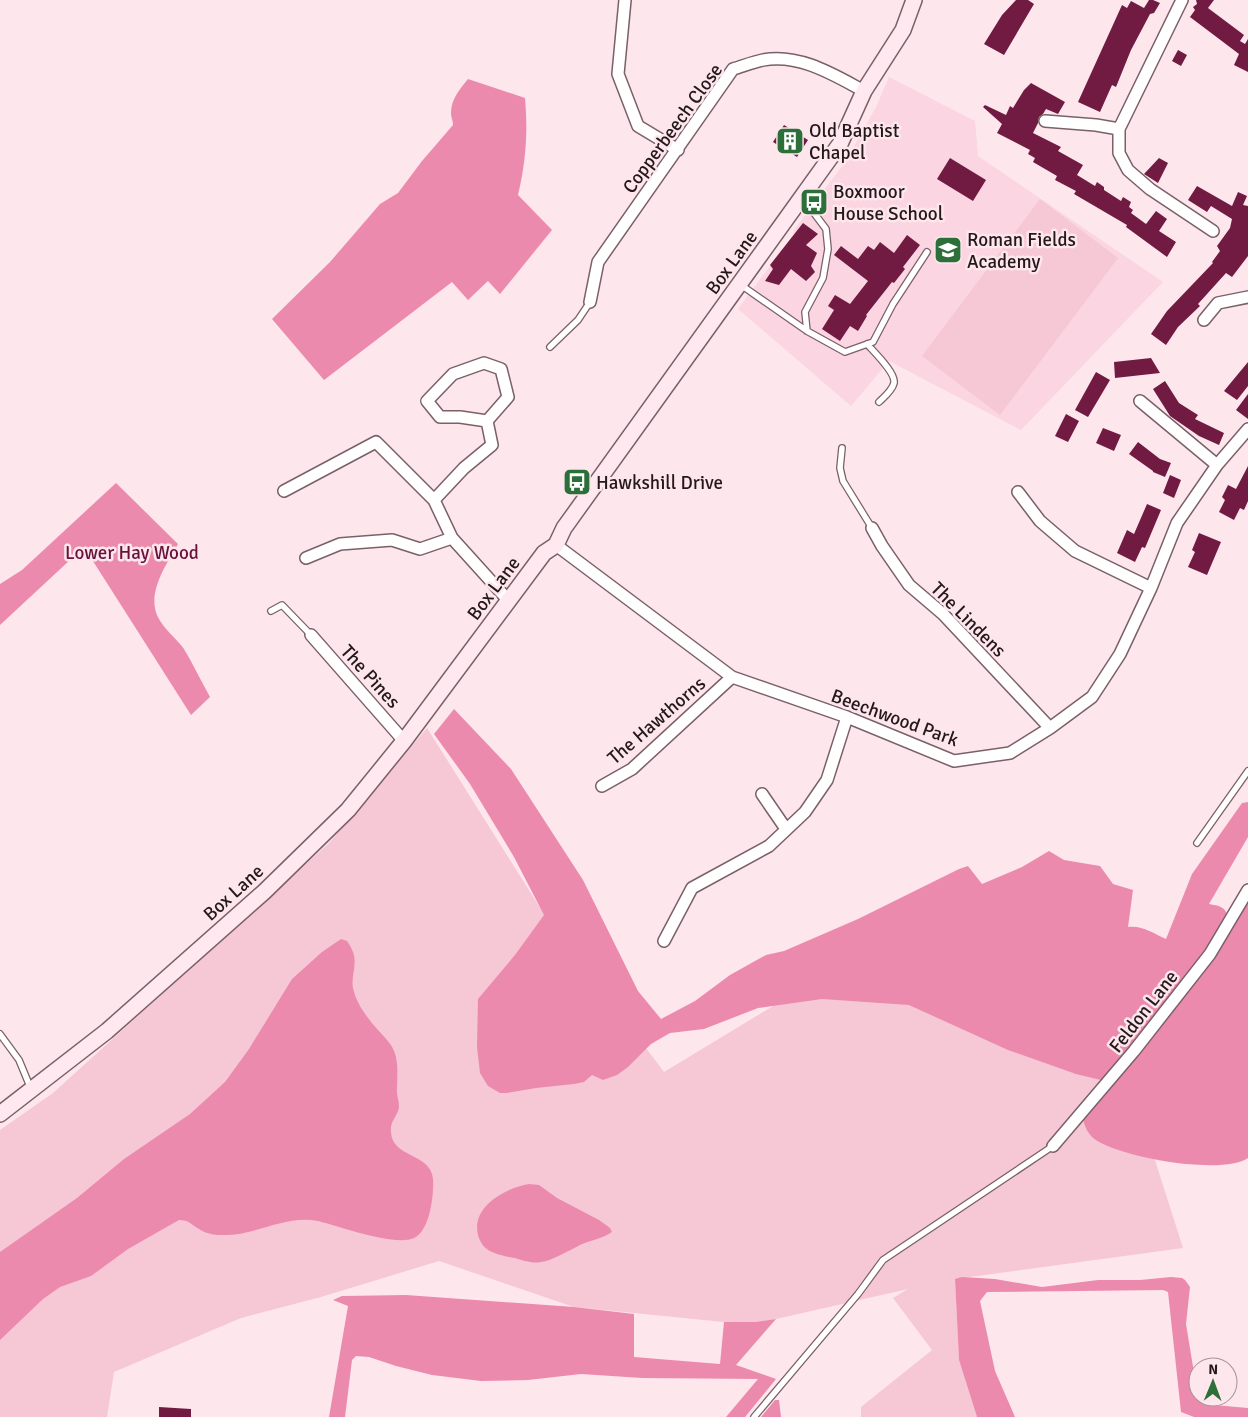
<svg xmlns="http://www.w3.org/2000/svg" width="1248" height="1417" font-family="Signika,sans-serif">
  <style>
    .built { fill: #fbd5e1 }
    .green { fill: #f6c7d5 }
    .forest { fill: #ec8aad }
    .building { fill: #711b42 }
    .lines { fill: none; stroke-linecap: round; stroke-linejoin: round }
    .lane-casing { stroke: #7a6068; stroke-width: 8 }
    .street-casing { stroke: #7a6068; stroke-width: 14 }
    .secondary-casing { stroke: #7a6068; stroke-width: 18 }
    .lane { stroke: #fff; stroke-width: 5.5 }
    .street { stroke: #fff; stroke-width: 11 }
    .secondary { stroke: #ffe8f0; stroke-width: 15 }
    .labels { text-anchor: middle; stroke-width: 5; stroke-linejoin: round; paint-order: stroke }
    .street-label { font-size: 19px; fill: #23181c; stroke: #fee6ed }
    .poi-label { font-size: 19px; fill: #23181c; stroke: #fee6ed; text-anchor: start }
    .park-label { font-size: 19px; fill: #68123b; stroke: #fee6ed }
  </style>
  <rect width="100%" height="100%" fill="#fee6ed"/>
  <!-- built -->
  <path class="built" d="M889 77 975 121 978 156 1163 282 1021 430 889 361 851 406 738 309 793 235 794 230 846 161 876 107Z"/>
  <!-- green -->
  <path class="green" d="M1040 199 1118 258 1000 415 922 356Z
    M427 728 539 906 664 1072 958 894 1068 887 1183 1248 955 1279 959 1360 977 1417H861V1407L932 1350 893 1298 908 1289 776 1319 755 1322H724L574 1307 439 1261 321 1297 241 1318 114 1372 107 1417H0V1130L53 1093 329 843Z"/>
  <!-- forest -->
  <path class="forest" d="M468 79 525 98C528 133 526 161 518 195L552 230 500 294 488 281 468 300 452 282 324 380 272 319 330 262 380 204 398 193 422 161 453 125C453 120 451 118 451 113 451 99 460 89 468 79Z
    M116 483 178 544C166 565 145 595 159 619 165 630 177 639 184 649 193 664 201 681 210 697L191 715 84 547 0 625V584L22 570Z
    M454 709 511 769 583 880 638 991 661 1019 695 1001 730 975 766 955 784 951 858 919 959 869 968 866 982 884 1022 867 1049 851 1064 860 1100 866 1113 884 1133 890 1128 927C1142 925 1153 933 1166 939L1192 874 1242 803 1248 802V837L1209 904C1219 906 1225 906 1228 917L1210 948 1105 1081 1076 1074 1008 1050 909 1005 822 999 758 1008 704 1029 670 1033 651 1044 628 1067 617 1075 603 1080 592 1075 584 1082 574 1084 536 1088 507 1093H500L488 1086 480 1073 477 1047 478 999 515 955 544 915 514 857 470 784 434 734Z
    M1248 899V1158C1223 1176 1116 1157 1093 1138 1087 1132 1084 1125 1083 1118Z
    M341 939 347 941C363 963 348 973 354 992 358 1006 369 1020 378 1030 384 1037 391 1043 394 1051 399 1063 397 1076 397 1089 396 1096 401 1104 398 1111 395 1119 390 1122 391 1132 392 1158 431 1153 433 1179 434 1195 430 1231 414 1238 395 1247 339 1226 318 1221 285 1214 253 1237 221 1235 213 1235 205 1233 199 1229 192 1225 189 1220 179 1220L128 1249 91 1276 60 1287 43 1299 0 1340V1252L77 1198 124 1159 190 1114 225 1082 249 1049 292 979 322 952Z
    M529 1184 539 1185 557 1198 599 1220 610 1228 612 1232C602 1239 591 1240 580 1245 570 1250 551 1261 541 1262 533 1264 522 1260 515 1258 507 1257 499 1255 492 1252 485 1249 480 1243 478 1235 471 1206 506 1188 529 1184Z
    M962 1277 995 1279 1042 1287 1098 1280H1140L1171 1277 1182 1278 1185 1280 1190 1287 1186 1324 1198 1397H1201L1203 1404 1248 1408V1417H1194L1181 1412 1168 1292 1163 1290 987 1292 980 1301 995 1371 1015 1417H977L959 1360 955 1279Z
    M406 1295 574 1307 634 1314V1357L720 1364 724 1322H755L776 1319 736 1365 776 1379 745 1417H726L758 1379 642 1378 581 1374 528 1380 481 1381 432 1375 396 1366 369 1357 356 1356 352 1360 345 1417H329L348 1306 333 1300 342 1296Z
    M775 1400H779L781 1417H761Z"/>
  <!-- building -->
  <path class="building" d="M1016 0H1028L1034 4 1004 55 984 44 1002 15Z
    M1149 0H1153L1160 3 1154 13 1150 14 1131 50 1116 87 1112 85 1100 112 1078 102 1122 5 1127 8 1131 1 1144 8Z
    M1196 0H1214L1208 8 1244 35 1240 41 1245 44 1248 39V72L1234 65 1239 54 1190 17 1195 10 1193 7 1197 4Z
    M1178 50 1187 55 1181 66 1172 61Z
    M1031 83 1065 102 1058 114 1046 109 1043 114 1039 117 1038 123 1033 133 1061 147 1058 151 1083 165 1077 175 1095 186 1097 182 1104 187V190L1121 201 1123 197 1131 202 1129 207 1133 210 1131 213 1146 224 1156 211 1167 219 1159 231 1176 242 1167 257 1126 227 1127 225 1074 194 1076 191 1055 180 1057 176 1033 162 1035 158 1028 154 1030 150 997 133 1002 124 983 107 985 105 1006 115 1010 106 1013 108 1024 90Z
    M784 125 808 140 797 157 773 142Z
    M950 158 986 180 973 201 937 179Z
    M1159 158 1168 163 1158 183 1144 174Z
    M1197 186 1232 206 1238 192 1247 196 1243 205 1248 206V256L1232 277 1226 273 1198 304 1200 306 1178 327 1166 345 1151 334 1167 311 1213 263 1212 262 1220 251 1217 246 1230 228 1232 219 1211 206 1207 212 1188 200Z
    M803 223 818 234 806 245 817 253 811 266 815 272 806 281 791 269 779 285 765 281 773 269 770 265Z
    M907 235 920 245 903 267 905 269 894 283 892 282 866 315 867 316 858 331 850 326 840 341 822 329 834 310 828 306 835 295 850 304 868 281 834 255 841 246 858 259 868 246 874 250 880 242 894 253Z
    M1151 358 1160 373 1115 378 1114 362Z
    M1248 362V386L1237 400 1224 391Z
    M1096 372 1110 380 1088 417 1075 410Z
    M1165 381 1179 403 1198 415 1195 419 1224 433 1219 445 1199 436 1170 416 1153 389Z
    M1248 394V419L1236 410Z
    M1066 414 1079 421 1068 442 1055 436Z
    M1103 428 1121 435 1114 451 1096 443Z
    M1138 442 1160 459 1171 463 1165 477 1153 472V471L1129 454Z
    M1248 466V501L1244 510 1240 508 1234 520 1219 512 1225 500 1222 497 1228 485 1236 489Z
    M1170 475 1181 480 1174 498 1163 493Z
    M1147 504 1161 510 1145 548 1142 547 1135 562 1117 553 1127 530 1134 534Z
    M1199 533 1221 542 1207 575 1188 567 1195 552 1192 550Z
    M159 1407 191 1409V1417H159Z"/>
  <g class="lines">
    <defs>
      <path id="lane" d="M799 203 814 213 826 229 828 249 823 278 805 312 807 331
        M741 285 807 331 845 352 873 342 893 304 927 252
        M867 344C874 352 896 373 894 383 892 391 884 397 879 402
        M550 347 578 320 590 302
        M842 448 840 468 843 481 872 528
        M271 611 282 605 311 635
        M1197 843 1248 771
        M0 1034 19 1060 31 1089
        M754 1417 858 1294 883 1260 1053 1146"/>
      <path id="street" d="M625 0 618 74 638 126 678 150
        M1182 0 1119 129V153L1128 170 1150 189 1213 231
        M1045 121 1096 125 1119 129
        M590 302 598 262 733 69C743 66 753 62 763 60 799 53 834 75 864 91
        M1204 320 1218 303 1248 297
        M1140 401 1217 465
        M284 491 376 442 434 500 452 538 508 600
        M1018 492 1040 521 1075 551 1151 588
        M434 500 464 468 492 445 487 421 508 397 501 369 484 363 453 374 427 401 440 417H460L487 421
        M872 528 882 546 909 585 943 614 1050 728
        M556 545 732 677 847 717 954 761 1010 753 1050 728 1092 697 1120 654 1151 588 1177 523 1217 465 1248 429
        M306 558 340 544 392 540 420 549 452 538
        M311 635 404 741
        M602 786 632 769 732 677
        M762 794 786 829
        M664 941 692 888 769 846 805 812 827 780 847 717
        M1053 1146 1134 1051 1210 954 1248 890"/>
      <path id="secondary" d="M0 1114 107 1031 264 892 348 810 404 741 544 553 556 545 564 528 840 144 864 91 903 30 914 0"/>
    </defs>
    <!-- lane casing -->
    <use href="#lane" class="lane-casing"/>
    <!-- street casing -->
    <use href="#street" class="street-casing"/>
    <!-- secondary casing -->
    <use href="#secondary" class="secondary-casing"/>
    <!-- lane -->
    <use href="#lane" class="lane"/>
    <!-- street -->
    <use href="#street" class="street"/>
    <!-- secondary -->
    <use href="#secondary" class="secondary"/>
  </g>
  <!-- icons -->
  <defs>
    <symbol id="building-square" viewBox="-11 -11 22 22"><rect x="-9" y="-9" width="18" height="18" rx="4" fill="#2c6f39" stroke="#fee6ed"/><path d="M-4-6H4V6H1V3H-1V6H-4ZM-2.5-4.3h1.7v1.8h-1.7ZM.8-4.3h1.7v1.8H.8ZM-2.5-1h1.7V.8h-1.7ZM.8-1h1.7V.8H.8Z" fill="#fff"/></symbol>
    <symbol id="bus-square" viewBox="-11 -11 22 22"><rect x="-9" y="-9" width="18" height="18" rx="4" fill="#2c6f39" stroke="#fee6ed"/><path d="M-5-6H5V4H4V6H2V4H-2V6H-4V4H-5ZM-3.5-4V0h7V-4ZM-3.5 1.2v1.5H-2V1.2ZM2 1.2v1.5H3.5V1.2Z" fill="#fff"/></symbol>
    <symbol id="school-square" viewBox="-11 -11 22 22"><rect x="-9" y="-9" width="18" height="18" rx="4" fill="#2c6f39" stroke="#fee6ed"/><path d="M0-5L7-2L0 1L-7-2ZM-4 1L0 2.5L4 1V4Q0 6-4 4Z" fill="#fff"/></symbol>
  </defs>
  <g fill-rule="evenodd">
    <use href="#building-square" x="774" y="125" width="32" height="32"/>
    <use href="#bus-square" x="798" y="186" width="32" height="32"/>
    <use href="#school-square" x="932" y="234" width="32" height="32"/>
    <use href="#bus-square" x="561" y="466" width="32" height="32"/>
  </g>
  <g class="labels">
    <!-- street labels -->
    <g class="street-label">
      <text transform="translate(672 128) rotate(-54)" y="7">Copperbeech Close</text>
      <text transform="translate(731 262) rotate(-54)" y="7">Box Lane</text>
      <text transform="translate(493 588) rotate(-53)" y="7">Box Lane</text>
      <text transform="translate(969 619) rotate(45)" y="7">The Lindens</text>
      <text transform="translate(371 676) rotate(48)" y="7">The Pines</text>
      <text transform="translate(895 717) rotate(20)" y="7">Beechwood Park</text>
      <text transform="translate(656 720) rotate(-41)" y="7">The Hawthorns</text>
      <text transform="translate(233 892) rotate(-42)" y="7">Box Lane</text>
      <text transform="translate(1143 1011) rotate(-52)" y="7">Feldon Lane</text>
    </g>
    <!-- poi labels -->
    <g class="poi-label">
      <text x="809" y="137">Old Baptist<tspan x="809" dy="22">Chapel</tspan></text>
      <text x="833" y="198">Boxmoor<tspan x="833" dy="22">House School</tspan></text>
      <text x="967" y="246">Roman Fields<tspan x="967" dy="22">Academy</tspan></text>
      <text x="596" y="489">Hawkshill Drive</text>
    </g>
    <!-- park labels -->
    <g class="park-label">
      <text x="132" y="559">Lower Hay Wood</text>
    </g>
  </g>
  <!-- north arrow -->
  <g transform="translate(1213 1382) rotate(1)"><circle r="24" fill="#fee6ed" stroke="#a69499"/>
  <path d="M0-4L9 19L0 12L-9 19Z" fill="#2c6f39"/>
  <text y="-8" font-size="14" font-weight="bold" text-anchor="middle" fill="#23181c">N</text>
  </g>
</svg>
